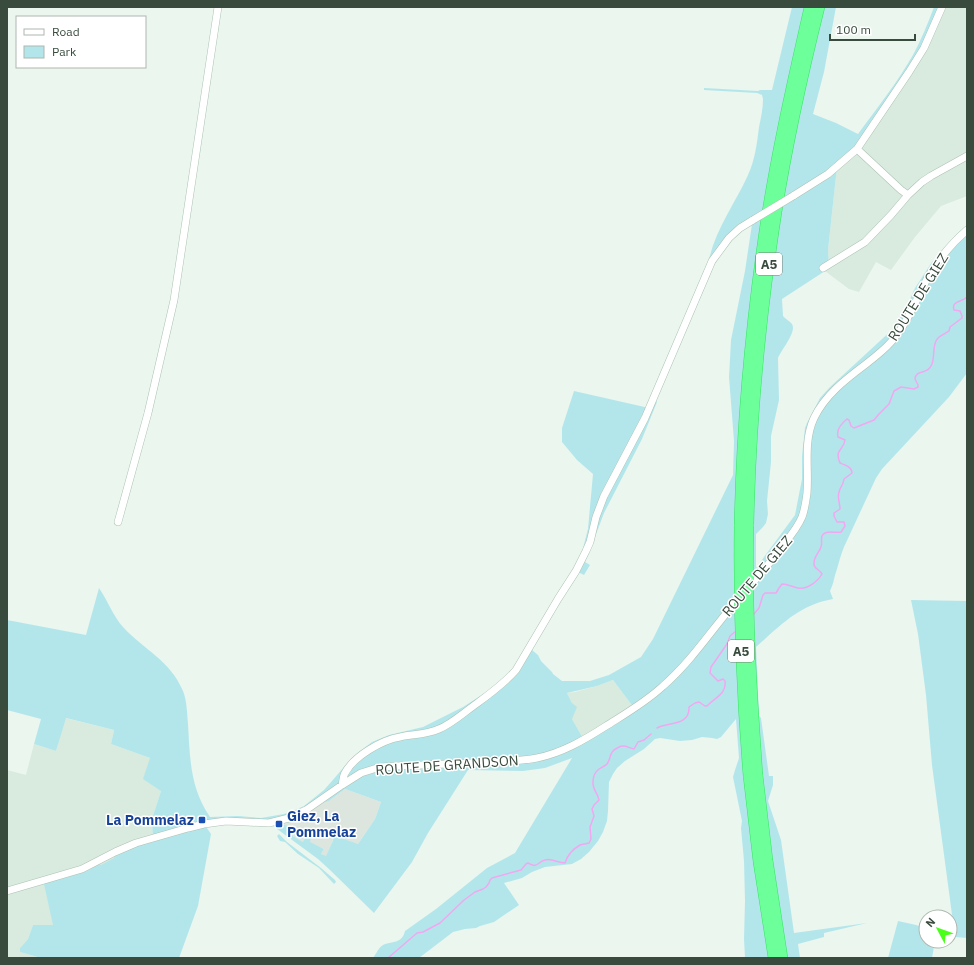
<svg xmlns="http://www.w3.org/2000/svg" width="974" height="965" font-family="'IBM Plex Sans',sans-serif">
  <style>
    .residential { fill: #d9eadf }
    .industrial { fill: #dce6de }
    .green { fill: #b3e6eb; fill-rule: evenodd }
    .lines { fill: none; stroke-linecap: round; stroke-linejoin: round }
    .stream { stroke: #f3a7f0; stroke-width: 1.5 }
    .minor-casing { stroke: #adc2b3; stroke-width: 8 }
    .highway-casing { stroke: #38e366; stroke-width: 12 }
    .minor { stroke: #fff; stroke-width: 7 }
    .highway { stroke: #6dff9a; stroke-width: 11 }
    .minor-bridge-casing { stroke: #adc2b3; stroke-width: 8; stroke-linecap: butt }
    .highway-bridge-casing { stroke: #38e366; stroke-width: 12; stroke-linecap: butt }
    .minor-bridge { stroke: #fff; stroke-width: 7 }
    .highway-bridge { stroke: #6dff9a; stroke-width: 11 }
    .transit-dot { fill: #1a4fb4; stroke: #fff; stroke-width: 1.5 }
    .labels { text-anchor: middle; stroke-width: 3; stroke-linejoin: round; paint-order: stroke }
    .shield { fill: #fff; stroke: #748177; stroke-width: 1 }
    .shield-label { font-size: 13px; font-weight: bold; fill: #384b3d }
    .street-label { font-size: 14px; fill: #384b3d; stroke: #fff }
    .transit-label { font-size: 14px; font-weight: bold; fill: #164399; stroke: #fff; text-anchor: start }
  </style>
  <rect width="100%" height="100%" fill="#ebf6ef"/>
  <!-- residential -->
  <path class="residential" d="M942 7H967V196L941 206 915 237 891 270 876 262 859 292 849 289 825 271 829 263 828 250 837 167 857 149Z
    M613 680 634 708 584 740 572 719V703L567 693 575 692 597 686Z
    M65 718 114 730 111 744 150 758 161 791 152 819 153 842 146 843 103 865H100L99 864 87 871 75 875 53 925H33L28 939 20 948V952L41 958H7V770L26 775 34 744 56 751Z"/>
  <!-- industrial -->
  <path class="industrial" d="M345 789 381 802 375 819 358 844 333 840 326 857 321 854 324 849 309 842 311 837 303 842 291 835 295 829 281 824 273 826 269 823 316 802 329 801Z"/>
  <!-- green -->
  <path class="green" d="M792 7H836L824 72 813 114 836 123 858 134C877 108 897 83 913 55 921 40 928 23 934 7H942L929 38 876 122 837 167 828 250 829 263 825 271 782 299 783 316C785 319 790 321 792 324 797 332 781 350 778 358L779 400 771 436V462L767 501 768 514 766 523 763 527 756 534V568L795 515 802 479V456L805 428 807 423 820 398 830 387 894 328 906 308 915 288 932 262 959 232 967 225V373L949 397 882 469 876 478 844 547C841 554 839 562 837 569 834 577 834 583 830 591L833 599C799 605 781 625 756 647L759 716 761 718 769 776H773V785L768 801 781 840 794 933 867 923 824 933V937L798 944 800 958H745L744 939 745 901 744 861 741 828 742 821 733 777 735 770 739 758 736 719 721 737 717 739 712 738 702 737 692 740 680 741 660 738 655 739 644 749 625 761 617 768 613 774 609 782 608 811 607 821 603 832 598 841 589 852 581 859 572 864 545 867 532 872 522 878 504 883 519 905 494 922 480 926 476 928 465 929 453 932 419 958H373C376 954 379 947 383 945 392 941 402 944 405 931L436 909 487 868 515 853 572 758 545 768 523 771 468 770 428 833 412 862 374 913 330 870 318 859 273 826 281 824 295 828 291 835 303 842 307 835 311 837 310 842 324 849 321 854 326 856 335 836 358 844 375 819 381 802 345 789 329 801 321 803 289 818 204 824 211 834 198 906 179 958H41L20 952V948L28 939 33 925H53L44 884 47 882 87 871 99 864 101 865 114 858 115 855 146 843 153 842 152 819 161 791 143 779 150 758 111 744 114 730 66 718 56 751 34 744 41 719 7 710V620L86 635 99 588C108 601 113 616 123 627 144 650 170 660 183 691 187 701 187 713 188 724 190 758 190 788 210 817L238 816 261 818 284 814 295 810 304 806 324 790 332 781 349 761 359 752 372 742 389 735 423 727 463 707 491 689 502 681 512 670 573 569 582 552 588 529 593 474 577 460 562 442V428L574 391 649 408 654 399 657 402 642 439 604 513 592 545 585 562 590 565 584 575 576 571 531 650H532L538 655 541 661 552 672 553 674 562 681H590L609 675 641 657 653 639 733 475 734 441 729 377 730 359 731 340 745 271 752 224 740 228 707 271C711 235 734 206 748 175 755 160 757 143 759 127 761 118 763 108 763 99L762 95 757 93 704 90V88L758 91 760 90H772ZM613 680 634 708 584 740 572 719 577 707 572 703 567 693 597 686Z
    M911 600 967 601V938L955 937 932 765 926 695 918 634Z
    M279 834 287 842 321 868 335 880 336 882 334 884 319 868 298 854 285 842 280 841 277 836Z
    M898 921 916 925 926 928V941H935L932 958H888Z"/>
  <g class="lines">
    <!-- stream -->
    <path class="stream" d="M753 615 759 608 763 595 765 593H776L779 588 782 584C788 584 792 587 798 588 807 590 818 581 822 574 820 570 815 569 814 565 813 557 819 553 821 547 823 542 819 536 825 533 830 531 836 533 841 532L845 526 844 522H837L834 516V513L840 509C840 503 837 498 839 492 840 487 843 486 844 479L852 473C852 467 845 465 840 463 834 449 844 450 845 440L838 437C836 430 842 423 847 419L849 420 851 426 854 428 874 420 879 414 889 404 894 391 901 387 914 389 918 387V385L915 379C916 369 927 375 931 366 936 358 931 345 938 338 941 335 946 333 949 331L950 327 962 318V316L960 311 954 310C951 301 962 302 967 297
      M657 728C668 722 690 726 689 707L695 703 699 702 705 706H707C714 698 727 694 725 681L723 679 718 681 710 673 711 667 727 644 730 636 736 631
      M388 958 417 933 423 932 440 923 464 900 475 892 483 889 486 887 489 883 490 880 492 878 521 870 526 864 528 863C538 869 537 862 545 860 552 858 558 863 565 863 567 856 573 849 580 845 582 844 586 844 589 843L591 839 590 827 594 816 592 809 594 805 599 800C598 793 592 789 593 782 593 777 595 772 599 769 602 767 605 766 607 764 612 757 608 752 619 747 625 744 628 748 634 749L638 742 644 740 651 734"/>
    <defs>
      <path id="minor" d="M857 149 901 190 908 195 922 182 931 176 967 156
        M793 196 828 174 857 149 909 72 924 48 942 7
        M823 268 865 242 891 215 908 195
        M118 522 148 413 174 300 218 7
        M747 589C759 576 770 563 780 549 788 539 797 529 802 517 805 509 806 501 807 493 809 468 803 442 814 418 825 395 846 379 866 364 875 357 884 350 891 342 907 324 916 300 927 279 937 261 951 244 967 230
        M342 785C343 781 343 776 345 773 354 756 382 740 400 737 414 734 425 735 439 729 451 724 461 715 472 707 487 696 503 685 516 670L558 599 576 571 586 551 590 542 596 517 604 496 645 418 712 261 729 238 740 228 753 220
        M7 891 82 869 115 852 136 843 188 828 204 824 226 821 269 823 289 818 306 810 342 785 361 773 380 767 398 766C422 765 446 764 471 763 493 762 515 762 537 758 562 753 584 740 606 726 625 714 646 702 663 686 693 660 714 626 740 597"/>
      <path id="highway" d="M740 526C742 432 750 338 763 245 774 165 792 86 810 7
        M748 526C750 421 760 316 776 212 787 143 802 75 819 7
        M757 775 767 860 782 958
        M749 776 759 862 774 958"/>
    </defs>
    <!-- minor casing -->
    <use href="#minor" class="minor-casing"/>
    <!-- highway casing -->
    <use href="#highway" class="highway-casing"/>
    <!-- minor -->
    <use href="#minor" class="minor"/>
    <!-- highway -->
    <use href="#highway" class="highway"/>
    <defs>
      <path id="minor-bridge" d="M753 220 793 196"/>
      <path id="highway-bridge" d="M740 526C739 610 742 692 749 776
        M748 526C746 609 751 692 757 775"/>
    </defs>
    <!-- minor-bridge casing -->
    <use href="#minor-bridge" class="minor-bridge-casing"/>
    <!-- highway-bridge casing -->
    <use href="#highway-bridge" class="highway-bridge-casing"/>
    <!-- minor-bridge -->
    <use href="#minor-bridge" class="minor-bridge"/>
    <!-- highway-bridge -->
    <use href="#highway-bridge" class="highway-bridge"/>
  </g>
  <!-- markers -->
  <g class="transit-dot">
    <rect x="198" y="816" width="8" height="8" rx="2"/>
    <rect x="275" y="820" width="8" height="8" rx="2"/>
  </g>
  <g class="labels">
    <!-- shield labels -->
    <g class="shield">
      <rect x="756" y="253" width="26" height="22" rx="3"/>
      <rect x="728" y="640" width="26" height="22" rx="3"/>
    </g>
    <g class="shield-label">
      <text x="769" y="269">A5</text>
      <text x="741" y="656">A5</text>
    </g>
    <!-- street labels -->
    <g class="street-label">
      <text transform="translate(918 297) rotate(-58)" y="5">ROUTE DE GIEZ</text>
      <text transform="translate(757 576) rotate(-50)" y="5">ROUTE DE GIEZ</text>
      <text transform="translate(447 765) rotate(-4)" y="5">ROUTE DE GRANDSON</text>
    </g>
    <!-- transit labels -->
    <g class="transit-label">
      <text x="287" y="821">Giez, La<tspan x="287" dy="16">Pommelaz</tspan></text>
      <text x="194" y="825" text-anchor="end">La Pommelaz</text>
    </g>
  </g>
  <!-- border -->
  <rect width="974" height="965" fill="none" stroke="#384b3d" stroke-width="16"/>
  <!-- legend -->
  <rect x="16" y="16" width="130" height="52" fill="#ffffff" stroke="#afb7b1"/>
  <rect x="24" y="29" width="20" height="6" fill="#ffffff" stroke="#afb7b1"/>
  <text x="52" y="36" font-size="12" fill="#384b3d">Road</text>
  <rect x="24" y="46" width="20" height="12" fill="#b3e6eb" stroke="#afb7b1"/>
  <text x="52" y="56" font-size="12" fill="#384b3d">Park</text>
  <!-- north arrow -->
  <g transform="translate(938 929) rotate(311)"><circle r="19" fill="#ffffff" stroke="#afb7b1"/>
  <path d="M0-3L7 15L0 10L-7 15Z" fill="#4aff19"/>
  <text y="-6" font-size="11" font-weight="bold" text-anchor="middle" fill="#384b3d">N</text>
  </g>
  <!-- scale -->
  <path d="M830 34v6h85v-6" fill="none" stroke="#384b3d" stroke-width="2"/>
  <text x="836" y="34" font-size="12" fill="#384b3d" stroke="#ffffff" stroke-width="3" paint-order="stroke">100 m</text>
</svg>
